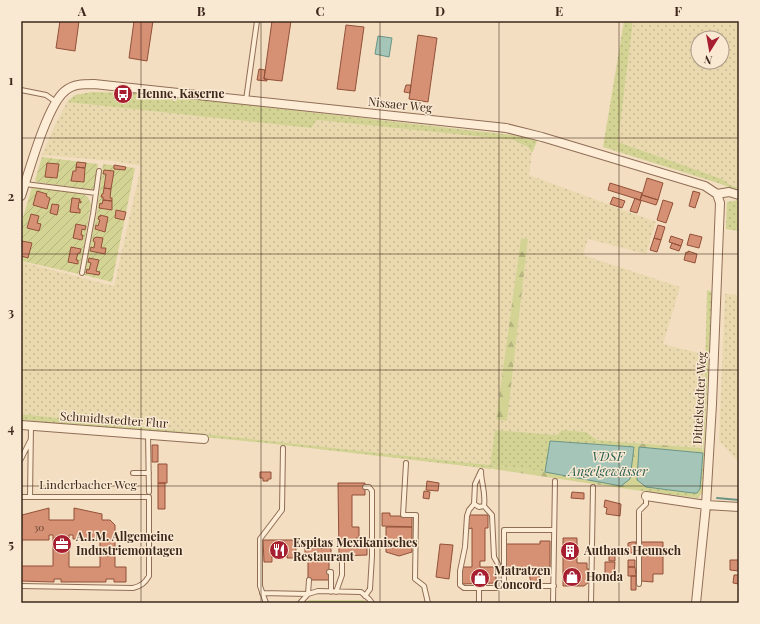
<svg xmlns="http://www.w3.org/2000/svg" width="760" height="624" font-family="'Playfair Display',serif">
  <style>
    .farmland { fill: url(#farmland-dots); fill-rule: evenodd }
    .grass { fill: url(#grass-dots) }
    .forest { fill: url(#forest-firs) }
    .garden { fill: url(#garden-furrows) }
    .water { fill: #a5c5b8; stroke: #6a9585 }
    .lines { fill: none; stroke-linecap: round; stroke-linejoin: round }
    .stream { stroke: #6a9585; stroke-width: 2 }
    .building { fill: #d69073; stroke: #925139; fill-rule: evenodd }
    .lane-casing { stroke: #906e56; stroke-width: 6 }
    .street-casing { stroke: #906e56; stroke-width: 10 }
    .lane { stroke: #fdecd6; stroke-width: 4 }
    .street { stroke: #fdecd6; stroke-width: 8 }
    .grid { fill: none; stroke: #3e281c; stroke-width: 1; stroke-opacity: 0.55 }
    .labels { text-anchor: middle; stroke-width: 3; stroke-linejoin: round; paint-order: stroke }
    .number-label { font-size: 10px; fill: #644232 }
    .poi-label { font-size: 12px; font-weight: bold; fill: #3e281c; stroke: #fae9d2; text-anchor: start }
    .street-label { font-size: 12px; fill: #3e281c; stroke: #fae9d2 }
    .water-label { font-size: 13px; font-style: italic; fill: #2a5f55; stroke: #fae9d2 }
    .neatline { fill: none; stroke: #3e281c; stroke-width: 1.5 }
    .grid-label { font-size: 13px; text-anchor: middle; font-weight: bold; fill: #3e281c }
  </style>
  <defs>
    <pattern id="farmland-dots" width="8" height="8" patternUnits="userSpaceOnUse"><rect width="8" height="8" fill="#ead9ae"/><path d="M2 2h.1M6 6h.1" fill="none" stroke="#caba95" stroke-width="1.8" stroke-linecap="round"/></pattern>
    <pattern id="grass-dots" width="8" height="8" patternUnits="userSpaceOnUse"><rect width="8" height="8" fill="#d3d394"/><path d="M2 2h.1M6 6h.1" fill="none" stroke="#b6b57f" stroke-width="1.8" stroke-linecap="round"/></pattern>
    <pattern id="forest-firs" width="22" height="20" patternUnits="userSpaceOnUse"><rect width="22" height="20" fill="#d3d394"/><path d="M5 1l3.5 6h-7zM16 11l3.5 6h-7z" fill="#b6b57f"/></pattern>
    <pattern id="garden-furrows" width="10" height="10" patternUnits="userSpaceOnUse"><rect width="10" height="10" fill="#d3d394"/><path d="M-1 1l2-2M0 10L10 0M9 11l2-2" fill="none" stroke="#b6b57f"/></pattern>
  </defs>
  <rect width="100%" height="100%" fill="#f3dec2"/>
  <!-- farmland -->
  <path class="farmland" d="M633 21H739V188L730 185 722 179 618 142ZM698 38H722V62H698Z
    M67 102 311 128 317 120 513 140 528 147 532 153 529 175 656 222 646 254 588 239 583 255 680 287 663 344 706 355 702 448 596 440 586 432 562 430 557 435 495 430 490 465 21 414V262L114 286 141 166 114 161 42 155 55 125ZM521 238 528 239 507 421 496 418Z
    M725 294 739 295V462L719 441Z"/>
  <!-- grass -->
  <path class="grass" d="M624 21H633L618 142 722 179 730 185 739 188V191L718 183 603 147Z
    M92 92 140 93 521 136 538 139 532 153 528 147 513 140 317 120 311 128 67 102 75 95Z
    M739 200V231L726 229 727 202Z
    M707 290 712 292 702 493 698 498 634 490 641 484 646 487 693 493H697L703 453Z
    M21 414 490 465 495 430 557 435 562 430 586 432 597 440 634 443V447L550 441 545 472 490 465 492 469 266 443 21 420Z
    M309 600H365L367 603H305Z"/>
  <!-- forest -->
  <path class="forest" d="M521 238 528 239 507 421 496 419Z
    M634 443 702 448 703 453 640 447 637 480 641 484 634 490 493 469 490 465 545 472 621 486 630 479Z"/>
  <!-- garden -->
  <path class="garden" d="M42 157 98 164 95 188 91 190 36 182 35 180Z
    M103 164 135 168 112 282 84 275 97 212Z
    M32 187 82 193 88 197 91 204 79 274 21 261V224Z"/>
  <!-- water -->
  <path class="water" d="M378 36 392 38 389 57 375 54Z
    M550 441 634 447 630 479 621 486 545 472Z
    M639 447 703 453 700 489 697 493H693L646 487 637 480Z"/>
  <g class="lines">
    <!-- stream -->
    <path class="stream" d="M717 498 739 500"/>
  </g>
  <!-- building -->
  <path class="building" d="M60 21H79L75 51 56 48Z
    M134 21H153L147 61 129 58Z
    M272 21H291L282 81 264 79Z
    M346 25 364 27 355 91 337 89Z
    M418 35 437 38 428 102 409 99Z
    M259 69 265 70 264 79H267V81L257 80Z
    M406 85H411L410 93 404 92Z
    M77 162 86 163 85 168 76 167Z
    M47 163 59 164 57 178 45 177Z
    M114 165 126 167 125 170 114 169Z
    M76 167 85 168 84 182 71 181 73 171H76Z
    M104 170 114 171 111 189 104 188 106 174H103Z
    M647 178 663 183 658 200 642 195Z
    M610 183 642 193 640 200 608 190Z
    M104 188 111 189 110 198H112V201L103 200V197H101L102 194H103Z
    M37 191 47 194 46 196 50 198 47 209 33 205Z
    M693 191 700 193 695 208 689 206Z
    M642 195 658 200 656 205 640 200Z
    M613 197 625 201 622 208 610 204Z
    M72 198 80 199 79 201H81V203L79 202 78 209H80V213L70 212Z
    M635 198 641 201 637 213 630 211Z
    M103 200 112 201V210L99 208 100 203 102 204Z
    M663 200 673 203 666 223 657 220Z
    M52 204 59 205 57 215 50 213Z
    M116 210 126 212 124 220 115 218Z
    M31 214 39 216 37 223 41 224 39 231 27 228Z
    M100 215 108 217 105 232 95 229 96 225 98 226 100 220 98 219 99 216 100 217Z
    M76 224 86 226 85 230 82 229 81 235H83L82 240 73 238Z
    M658 225 665 227 661 240 654 238Z
    M690 234 702 237 699 248 687 245Z
    M671 236 683 240 681 246 669 242Z
    M96 237 103 238 101 248H106L105 254 90 251 91 247 94 248 95 242 93 241 94 238H95Z
    M654 238 661 240 657 252 650 250Z
    M22 241 32 243 28 258 21 256Z
    M672 243 681 246 679 251 670 248Z
    M71 247 81 249 80 253H78L76 260H78V264L68 262Z
    M688 251 697 254 695 263 684 260 686 252 688 253Z
    M89 258 99 260 96 271 100 272 99 275 86 273 87 269 89 270 91 263 88 262Z
    M152 445H158V462H152Z
    M158 464H167V483H158Z
    M260 472H271V479H268V481H263V478H260Z
    M427 481 439 483 438 491 426 490Z
    M158 483H165V509H158Z
    M338 483H365V495H352V527H359V538H356V548L367 547V555L339 556Z
    M424 491 430 492 429 499 423 498Z
    M572 492 584 493V499L571 498Z
    M605 500 621 504 620 516 606 514 607 508 604 507Z
    M49 508V520H74V508L102 514V520H110L115 525V567H126V582H114V579H106V582H61V579H54V582L21 581 22 515ZM49 535H53V566H21L22 540H49ZM69 535H73V539H100V567H69Z
    M382 513H390V516H412V527L382 526Z
    M468 515H488V528H485V561H480V567H496V583L462 584V567H472V528L468 529Z
    M386 527H412V552L399 556 386 552Z
    M563 538H577V563H587V569H589V582L584 586H563Z
    M263 540H296V558H287V555H272V562H264Z
    M540 541H550V567H540L539 583H531L529 573H506V544H540Z
    M632 542H636V553H628V543Z
    M641 542H663V574H653V582L641 581Z
    M440 544 453 545 449 579 436 577Z
    M305 548H331V559H305Z
    M609 548H615V561H609Z
    M308 559H329V580H308Z
    M628 560H635V567H628Z
    M730 560H739V571L730 570Z
    M605 562H615L614 576H605Z
    M628 567H635L636 576H628Z
    M734 575H739V584L733 583Z
    M631 576H636V590H631Z"/>
  <g class="lines">
    <defs>
      <path id="lane" d="M21 90 46 95 56 102
        M246 100 257 21
        M25 184 96 193
        M82 273 93 214 99 171
        M148 434 149 492
        M21 459 30 441
        M406 463 403 515H416L415 579 424 586 428 603
        M481 471C481 483 486 492 484 506L492 515 494 557 498 564 499 585 497 588H464L460 585V571L465 547 467 516 469 510 474 504 475 484Z
        M133 473H149
        M365 487H369L372 491V556L370 589 365 596
        M21 497H149V576C145 583 141 586 133 588L21 586
        M30 497 31 426
        M474 504 479 507 484 506
        M329 572H331V592
        M639 584V511L646 504V496
        M554 586H504V530H554
        M479 587V603
        M336 592 342 575V556
        M262 593 308 594 318 591 361 592 369 599 372 603
        M266 603 260 586V539L282 510 283 448
        M300 603 308 594 309 580
        M553 603 555 481
        M591 603 593 487"/>
      <path id="street" d="M21 196C29 172 47 105 65 91 73 84 83 84 94 84L506 128 542 137 705 186 717 194 729 192 739 195
        M21 425 204 439
        M646 496 706 505 739 507
        M696 603 706 505 712 404 720 203 717 194"/>
    </defs>
    <!-- lane casing -->
    <use href="#lane" class="lane-casing"/>
    <!-- street casing -->
    <use href="#street" class="street-casing"/>
    <!-- lane -->
    <use href="#lane" class="lane"/>
    <!-- street -->
    <use href="#street" class="street"/>
  </g>
  <!-- grid -->
  <path class="grid" d="M141 21V603M261 21V603M380 21V603M499 21V603M619 21V603M21 138H739M21 254H739M21 370H739M21 486H739"/>
  <!-- icons -->
  <defs>
    <symbol id="bus-disc" viewBox="-11 -11 22 22"><circle r="9.5" fill="#a71e30" stroke="#fae9d2"/><path d="M-5-6H5V4H4V6H2V4H-2V6H-4V4H-5ZM-3.5-4V0h7V-4ZM-3.5 1.2v1.5H-2V1.2ZM2 1.2v1.5H3.5V1.2Z" fill="#fff"/></symbol>
    <symbol id="office-disc" viewBox="-11 -11 22 22"><circle r="9.5" fill="#a71e30" stroke="#fae9d2"/><path d="M-6-3h4V-5.5h4V-3h4V5H-6ZM-1-4.5V-3h2v-1.5ZM-6 0V1H6V0Z" fill="#fff"/></symbol>
    <symbol id="restaurant-disc" viewBox="-11 -11 22 22"><circle r="9.5" fill="#a71e30" stroke="#fae9d2"/><path d="M-5-6h1v4h1v-4h1v4h1v-4h1v5L-1.5 .5V6h-2V.5L-5-1ZM5-6V6H3V1.5H1.5Q1.5-4 5-6Z" fill="#fff"/></symbol>
    <symbol id="building-disc" viewBox="-11 -11 22 22"><circle r="9.5" fill="#a71e30" stroke="#fae9d2"/><path d="M-4-6H4V6H1V3H-1V6H-4ZM-2.5-4.3h1.7v1.8h-1.7ZM.8-4.3h1.7v1.8H.8ZM-2.5-1h1.7V.8h-1.7ZM.8-1h1.7V.8H.8Z" fill="#fff"/></symbol>
    <symbol id="shop-disc" viewBox="-11 -11 22 22"><circle r="9.5" fill="#a71e30" stroke="#fae9d2"/><path d="M-5-2.5h2.3a2.7 3.5 0 0 1 5.4 0H5L5.5 6h-11ZM-1.5-2.5h3a1.5 2.3 0 0 0-3 0Z" fill="#fff"/></symbol>
  </defs>
  <g fill-rule="evenodd">
    <use href="#bus-disc" x="112" y="83" width="22" height="22"/>
    <use href="#office-disc" x="51" y="533" width="22" height="22"/>
    <use href="#restaurant-disc" x="268" y="539" width="22" height="22"/>
    <use href="#building-disc" x="559" y="540" width="22" height="22"/>
    <use href="#shop-disc" x="561" y="566" width="22" height="22"/>
    <use href="#shop-disc" x="469" y="567" width="22" height="22"/>
  </g>
  <g class="labels">
    <!-- number labels -->
    <g class="number-label">
      <text x="39" y="531">30</text>
    </g>
    <!-- poi labels -->
    <g class="poi-label">
      <text x="137" y="98">Henne, Kaserne</text>
      <text x="76" y="541">A.I.M. Allgemeine<tspan x="76" dy="14">Industriemontagen</tspan></text>
      <text x="293" y="547">Espitas Mexikanisches<tspan x="293" dy="14">Restaurant</tspan></text>
      <text x="584" y="555">Authaus Heunsch</text>
      <text x="494" y="575">Matratzen<tspan x="494" dy="14">Concord</tspan></text>
      <text x="586" y="581">Honda</text>
    </g>
    <!-- street labels -->
    <g class="street-label">
      <text transform="translate(400 105) rotate(6)" y="4">Nissaer Weg</text>
      <text transform="translate(700 398) rotate(-87)" y="4">Dittelstedter Weg</text>
      <text transform="translate(114 420) rotate(4)" y="4">Schmidtstedter Flur</text>
      <text x="88" y="489">Linderbacher Weg</text>
    </g>
    <!-- water labels -->
    <g class="water-label">
      <text x="608" y="461">VDSF<tspan x="608" dy="15">Angelgewässer</tspan></text>
    </g>
  </g>
  <!-- border -->
  <rect width="760" height="624" fill="none" stroke="#fae9d2" stroke-width="44"/>
  <!-- north arrow -->
  <g transform="translate(710 50) rotate(191)"><circle r="19" fill="#fae9d2" stroke="#af9c89"/>
  <path d="M0-3L7 15L0 10L-7 15Z" fill="#a71e30"/>
  <text y="-6" font-size="11" font-weight="bold" text-anchor="middle" fill="#3e281c">N</text>
  </g>
  <rect x="22" y="22" width="716" height="580" class="neatline"/>
  <g class="grid-label">
    <text x="82" y="16">A</text>
    <text x="201" y="16">B</text>
    <text x="320" y="16">C</text>
    <text x="440" y="16">D</text>
    <text x="559" y="16">E</text>
    <text x="678" y="16">F</text>
    <text x="11" y="85">1</text>
    <text x="11" y="201">2</text>
    <text x="11" y="317">3</text>
    <text x="11" y="433">4</text>
    <text x="11" y="549">5</text>
  </g>
</svg>
